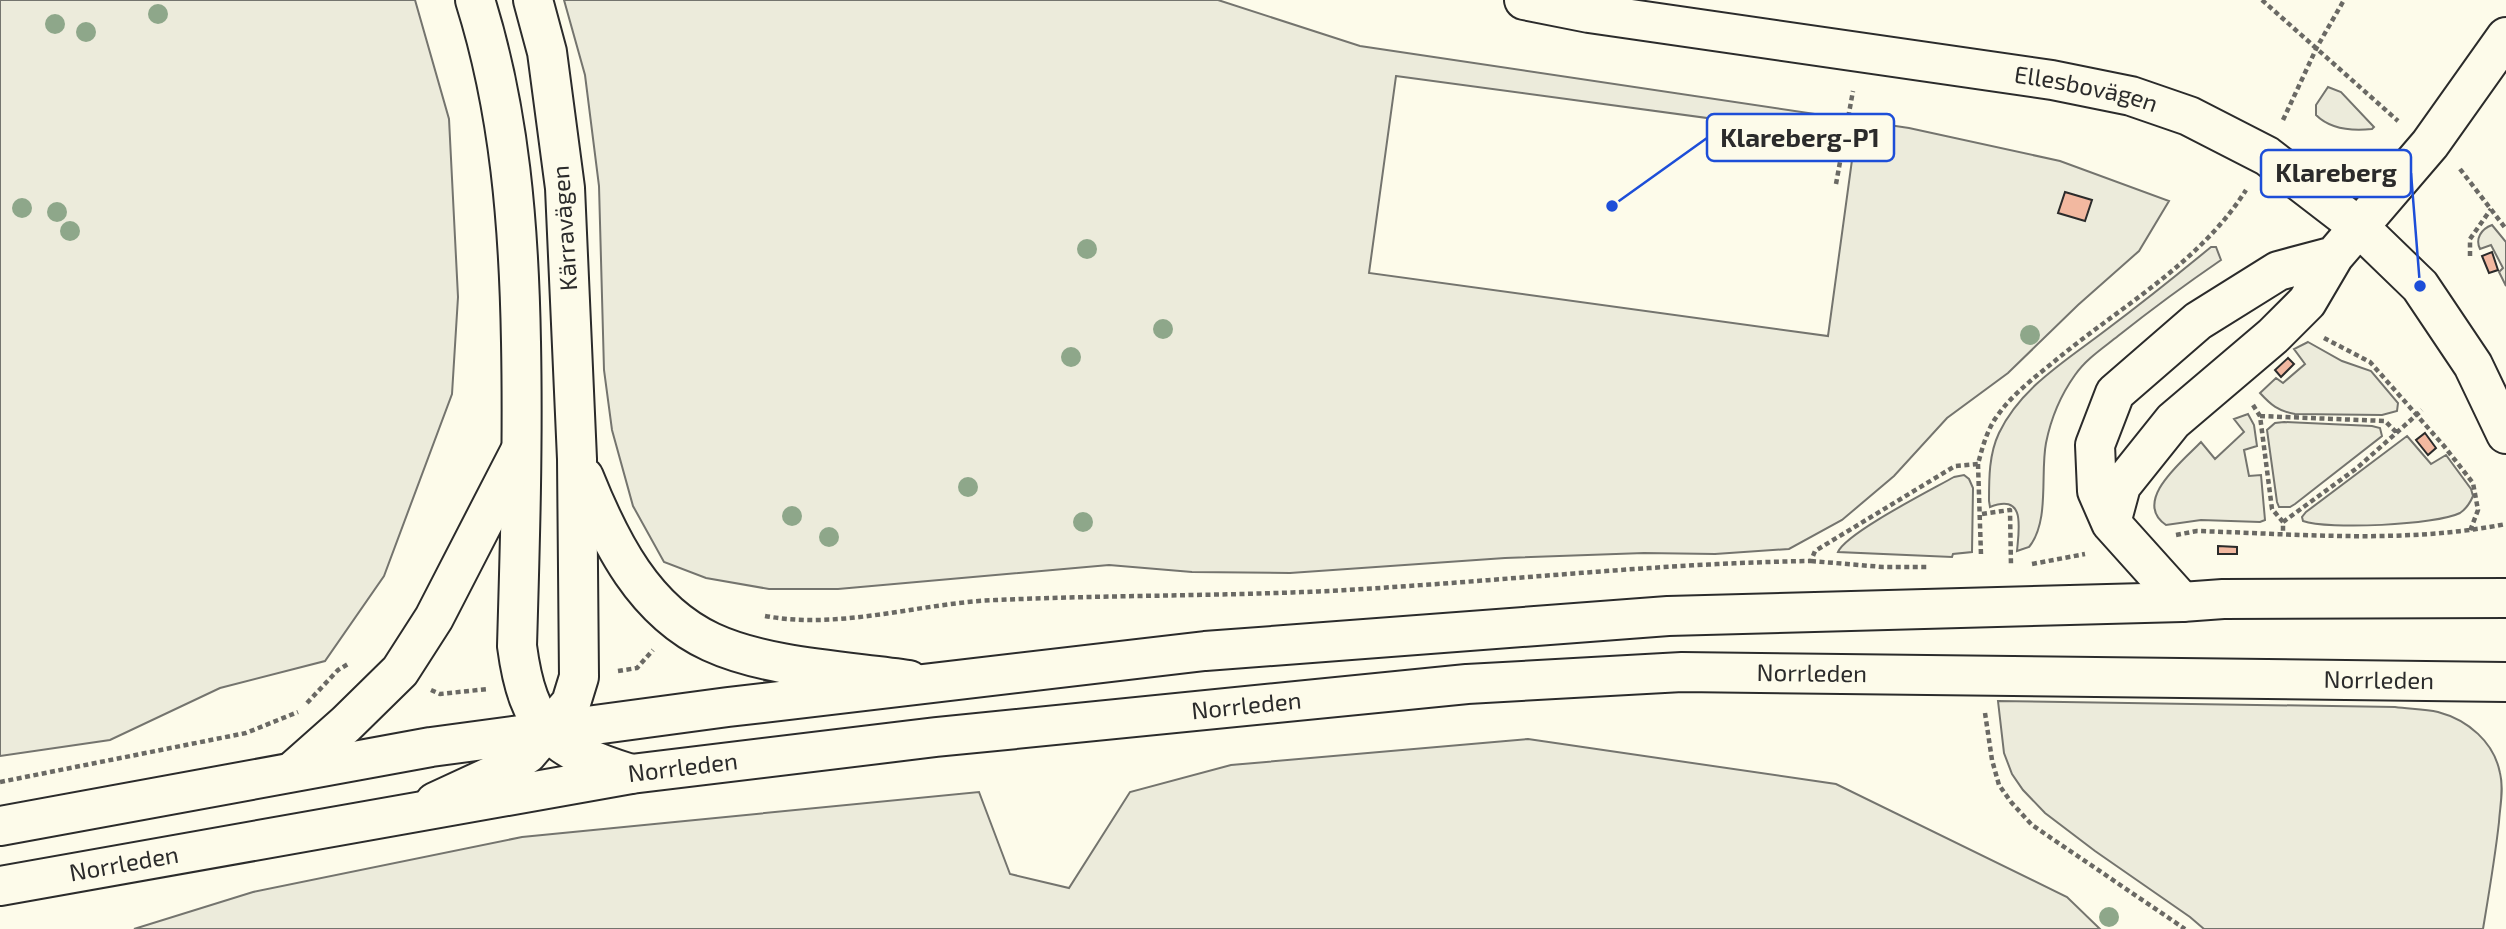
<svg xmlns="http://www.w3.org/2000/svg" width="2506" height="929" font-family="'Exo 2',sans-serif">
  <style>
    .green { fill: #ecebdb; stroke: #74746e; stroke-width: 2; fill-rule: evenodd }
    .building { fill: #f2b8a0; stroke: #2b2b2b; stroke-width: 2 }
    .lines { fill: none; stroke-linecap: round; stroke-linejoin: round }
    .minor-casing { stroke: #2b2b2b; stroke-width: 42 }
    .major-casing { stroke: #2b2b2b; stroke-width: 42 }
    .highway-casing { stroke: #2b2b2b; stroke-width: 42 }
    .path { stroke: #6a6964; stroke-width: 4.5; stroke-dasharray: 5 3.5; stroke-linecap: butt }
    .minor { stroke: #fdfbea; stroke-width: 38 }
    .major { stroke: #fdfbea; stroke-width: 38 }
    .highway { stroke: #fdfbea; stroke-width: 38 }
    .tree { fill: #8ea78a }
    .labels { text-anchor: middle; stroke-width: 5; stroke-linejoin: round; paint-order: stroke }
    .street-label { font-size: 24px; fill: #2b2b2b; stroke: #fdfbea }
    .leader { fill: none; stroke: #1d4ed8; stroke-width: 2.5 }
    .callout-dot { fill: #1d4ed8; stroke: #fdfbea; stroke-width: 2.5 }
    .callout { fill: #fdfbea; stroke: #1d4ed8; stroke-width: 2.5 }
    .callout-label { font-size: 26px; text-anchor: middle; font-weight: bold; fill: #2b2b2b }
  </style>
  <rect width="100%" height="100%" fill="#fdfbea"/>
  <!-- green -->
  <path class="green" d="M0 0H415L449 119 458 297 452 394 384 576 325 661 220 688 110 740 0 756Z
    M564 0H1218L1360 46 1909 128 2060 161 2169 201 2139 251 2078 305 2008 373 1947 418 1894 476 1842 520 1789 549 1715 554 1644 553 1505 558 1290 573 1192 572 1109 565 838 589H769L706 578 664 562 633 506 612 430 604 370 599 186 585 75ZM1396 76 1855 138 1828 336 1369 273Z
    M2328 87 2341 92 2374 127 2372 129C2353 131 2330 129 2316 115V105Z
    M2492 225 2506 242V286L2499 272 2503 268 2491 245 2480 249C2475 239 2481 229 2492 225Z
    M2211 247H2216L2221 260C2186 284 2152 309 2118 336 2103 348 2086 359 2075 375 2060 396 2051 418 2046 443 2040 474 2050 521 2029 547L2017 551C2019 528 2026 493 1990 507L1989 501C1989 478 1989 454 1999 433 2021 387 2067 360 2106 330 2142 303 2177 275 2211 247Z
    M2308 342 2342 361 2371 371 2398 403 2397 411 2382 415 2295 414C2278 411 2271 405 2260 393L2276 378 2283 383 2305 364 2294 349Z
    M2248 414 2254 425 2257 446 2244 450 2249 476 2261 475 2265 520 2260 522 2201 520 2166 525C2131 501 2184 460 2201 442L2215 459 2244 432 2234 419Z
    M2284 422 2372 426 2380 428 2382 436 2295 504 2290 507H2279L2277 502 2267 430 2275 423Z
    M2407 436 2431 464 2446 455 2471 489 2473 496C2470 503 2466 509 2460 513 2436 525 2328 530 2303 521L2302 517 2306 512Z
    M1964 475 1969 479 1973 488 1972 552 1953 554 1952 557 1838 552C1846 533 1931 490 1954 477Z
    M1998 701 2395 707C2409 709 2424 709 2438 712 2468 720 2494 742 2500 773 2504 789 2500 806 2499 822 2495 858 2489 893 2483 929H2204L2190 917 2095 851 2045 813 2023 790 2012 774 2004 753Z
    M1528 739 1836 784 2067 897 2100 929H134L253 892 522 837 979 792 1010 874 1069 888 1130 792 1231 765Z"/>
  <!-- building -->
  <path class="building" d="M2065 192 2092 200 2085 221 2058 213Z
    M2492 252 2498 270 2489 273 2482 256Z
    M2288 358 2294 364 2281 377 2275 370Z
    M2425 433 2436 448 2428 455 2416 440Z
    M2218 546 2237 547V554H2218Z"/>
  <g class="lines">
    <defs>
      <path id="minor" d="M2111 523 2121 486 2173 421 2273 336 2307 302 2334 256 2430 144 2506 37
        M2182 602 2111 523 2097 491 2095 445 2115 393 2198 321 2278 271 2334 256"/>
      <g id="major">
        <path d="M475 0C510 111 519 227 521 342 523 443 520 544 517 646 528 729 554 750 631 774"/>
        <path id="s1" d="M1524 0 1589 13 2052 80 2131 96 2189 116 2267 156 2359 227 2420 286 2473 365 2506 434"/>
        <path d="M584 477C610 542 644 611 711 642 767 668 848 671 909 680"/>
        <path d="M293 771 346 724 400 671 434 618 519 453"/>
        <path d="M435 802 500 772 527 754 571 703 579 677 577 459 565 188 547 52 533 0"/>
      </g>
      <g id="highway">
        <path d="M0 826 431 747 728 707 1205 651 1668 616 2182 602 2223 599 2506 598"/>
        <path id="s2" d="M0 886 631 774 936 737 1467 684 1682 672 2506 682"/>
      </g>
    </defs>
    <!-- minor casing -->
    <use href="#minor" class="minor-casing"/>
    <!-- major casing -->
    <use href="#major" class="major-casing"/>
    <!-- highway casing -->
    <use href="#highway" class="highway-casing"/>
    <!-- path -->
    <path class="path" d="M2262 0 2398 121
      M2283 120 2317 47 2344 0
      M2460 169 2506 229
      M1836 184 1853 91
      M2470 256V239L2491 209
      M2324 338 2370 362 2444 446 2473 483 2478 510 2470 531
      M2253 405 2260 416 2272 509 2283 522V534
      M2260 416 2385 421 2396 432
      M1978 464 1981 555
      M1982 514 2010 510 2011 566
      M2283 522 2357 468 2422 410
      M2176 535 2197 531C2300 534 2405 544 2506 524
      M1811 561 1883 567H1929
      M2032 564 2085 554
      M765 616C842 630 919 603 996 600 1129 594 1261 597 1393 587 1532 578 1671 563 1811 561L1815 551 1955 466 1978 464C1982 449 1986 433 1995 419 2011 395 2034 378 2056 360 2121 306 2200 263 2246 190
      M618 671 637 668 653 650
      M431 690 440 694 488 689
      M307 703 338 670 348 664
      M1985 713 1992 760 1999 785 2011 802 2032 825 2185 929
      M0 782 246 733 298 712"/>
    <!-- minor -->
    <use href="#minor" class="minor"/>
    <!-- major -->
    <use href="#major" class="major"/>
    <!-- highway -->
    <use href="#highway" class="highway"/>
  </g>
  <!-- trees -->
  <g class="tree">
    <circle cx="158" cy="14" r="10"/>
    <circle cx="55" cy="24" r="10"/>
    <circle cx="86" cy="32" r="10"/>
    <circle cx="22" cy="208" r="10"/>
    <circle cx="57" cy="212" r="10"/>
    <circle cx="70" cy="231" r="10"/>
    <circle cx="1087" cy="249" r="10"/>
    <circle cx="1163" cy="329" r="10"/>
    <circle cx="2030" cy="335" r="10"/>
    <circle cx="1071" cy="357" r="10"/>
    <circle cx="968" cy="487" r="10"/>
    <circle cx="792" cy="516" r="10"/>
    <circle cx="1083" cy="522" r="10"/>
    <circle cx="829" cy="537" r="10"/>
    <circle cx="2109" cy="917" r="10"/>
  </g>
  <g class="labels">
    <!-- street labels -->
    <g class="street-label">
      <text dy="8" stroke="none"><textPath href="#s1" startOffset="569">Ellesbovägen</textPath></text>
      <text transform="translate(565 228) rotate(-94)" y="8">Kärravägen</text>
      <text dy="8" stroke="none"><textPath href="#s2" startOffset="1827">Norrleden</textPath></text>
      <text dy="8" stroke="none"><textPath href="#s2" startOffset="2394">Norrleden</textPath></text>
      <text dy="8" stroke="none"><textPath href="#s2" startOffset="1260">Norrleden</textPath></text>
      <text dy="8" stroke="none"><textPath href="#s2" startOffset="693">Norrleden</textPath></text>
      <text dy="8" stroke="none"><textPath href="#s2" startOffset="126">Norrleden</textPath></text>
    </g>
  </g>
  <!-- callouts -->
  <path class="leader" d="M1612 206L1707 138M2420 286L2411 173"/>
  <g class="callout-dot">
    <circle cx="1612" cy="206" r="7"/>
    <circle cx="2420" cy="286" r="7"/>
  </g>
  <g class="callout">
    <rect x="1707" y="114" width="187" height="47" rx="7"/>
    <rect x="2261" y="150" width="150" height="47" rx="7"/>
  </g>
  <g class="callout-label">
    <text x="1800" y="147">Klareberg-P1</text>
    <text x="2336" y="182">Klareberg</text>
  </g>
</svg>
